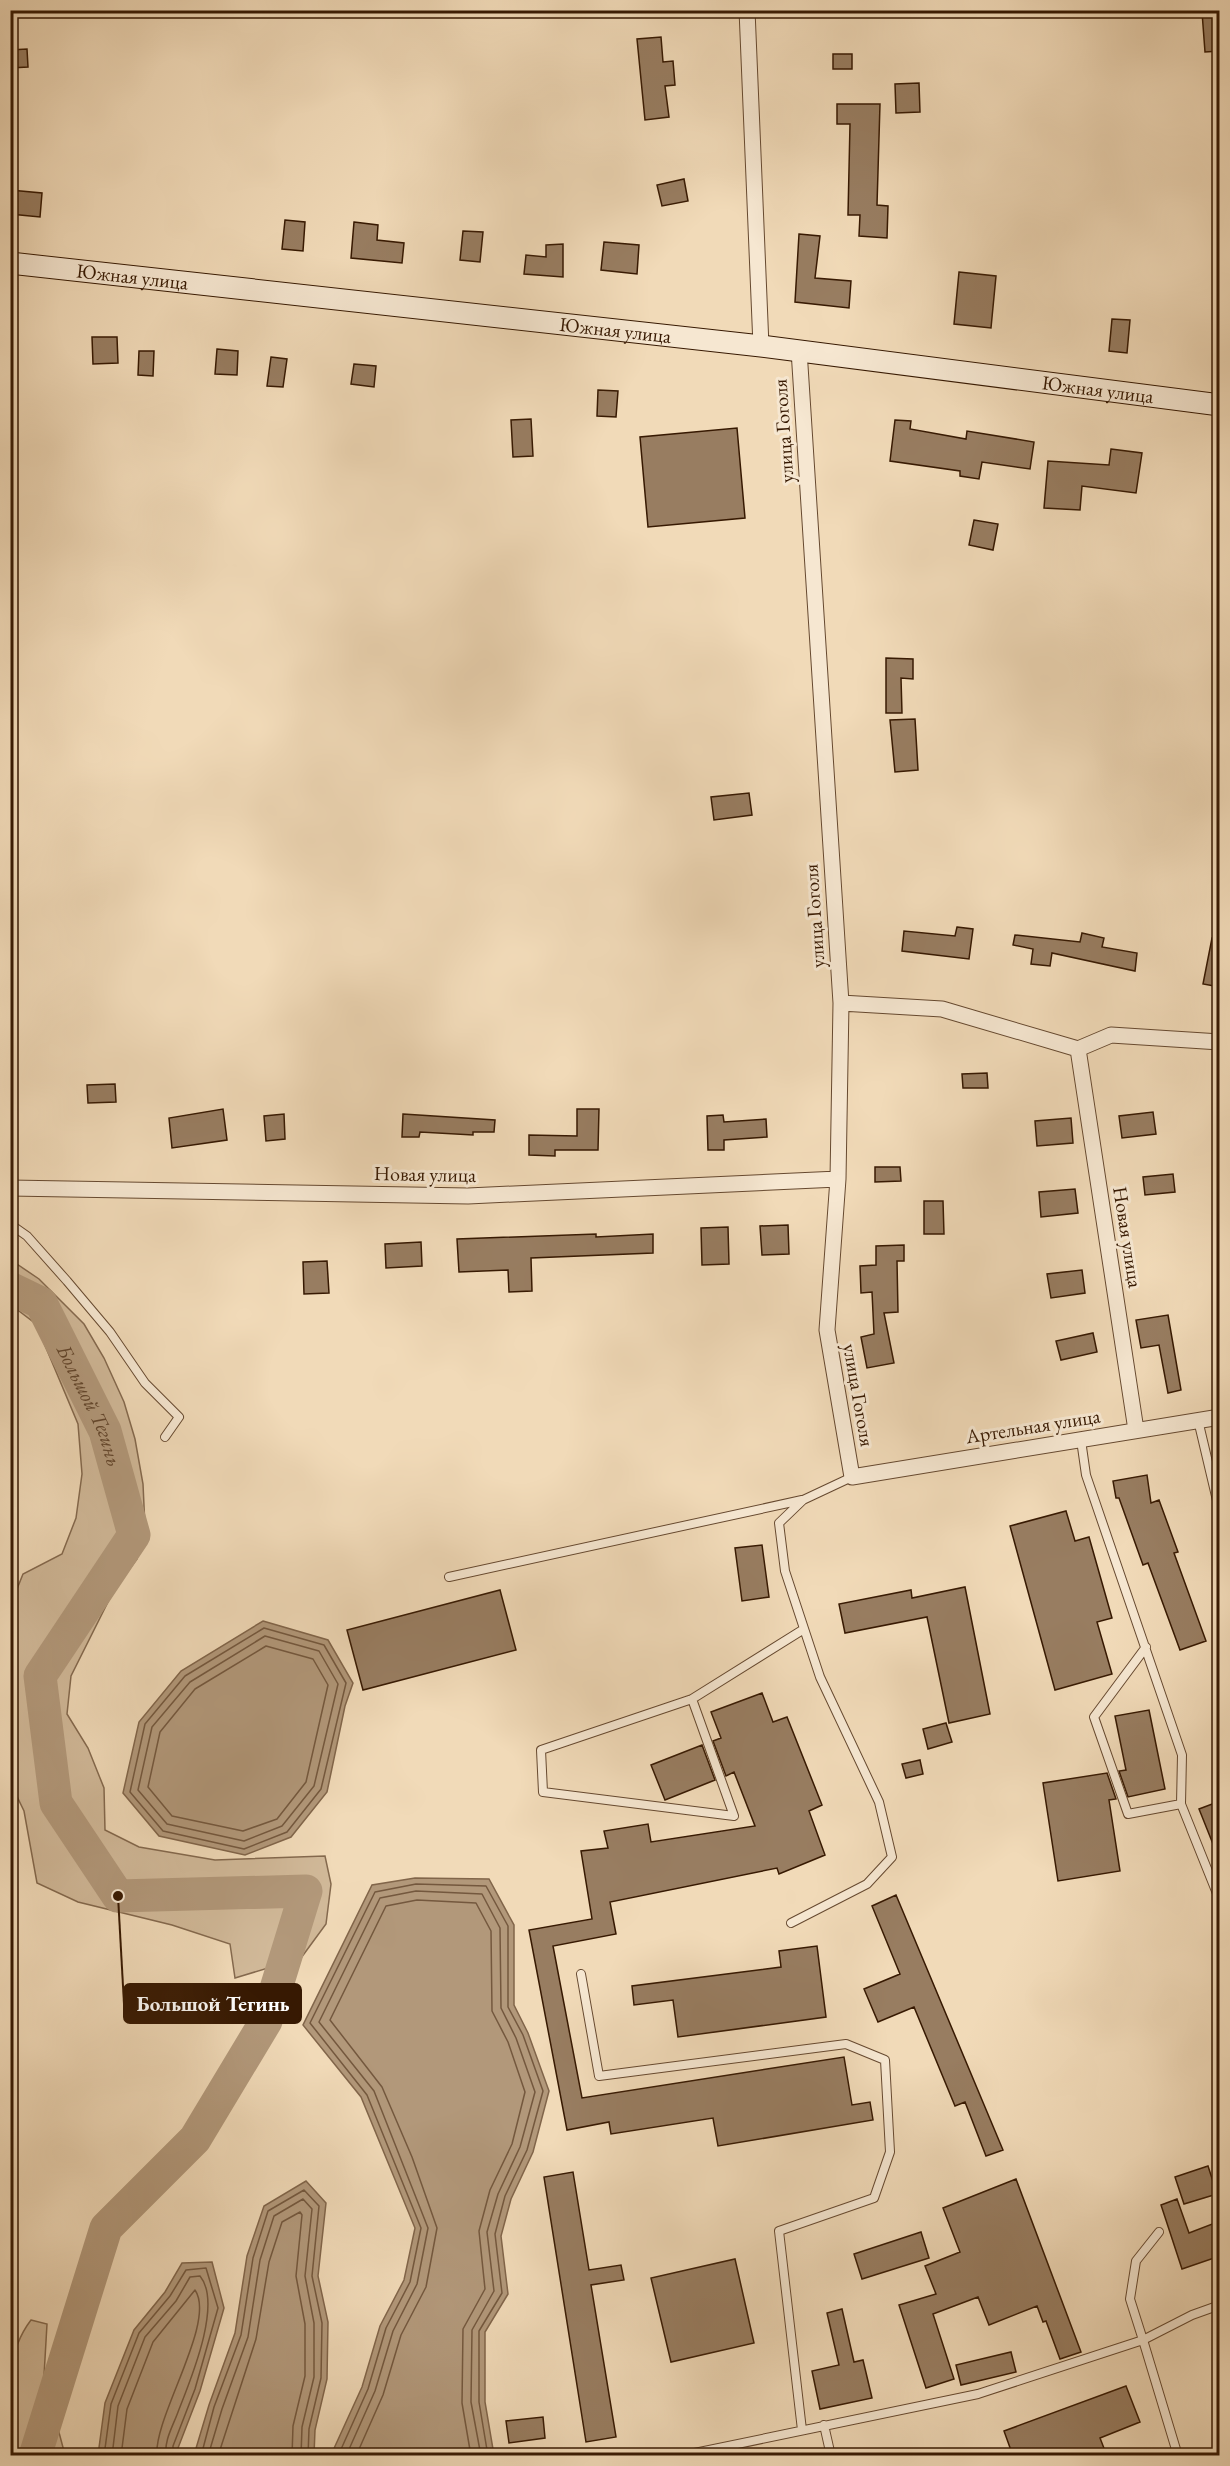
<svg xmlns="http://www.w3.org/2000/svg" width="1230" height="2466" font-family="'EB Garamond',serif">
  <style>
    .green { fill: #d1b999; stroke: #84694e; stroke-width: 1.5 }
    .water { fill: #b2987a; stroke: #81654a; stroke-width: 1.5 }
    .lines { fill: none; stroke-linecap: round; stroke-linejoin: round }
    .shore { stroke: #74583e; stroke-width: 1.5 }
    .river { stroke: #b2987a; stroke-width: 33 }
    .building { fill: #987d61; stroke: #371902; stroke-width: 1.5 }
    .lane-casing { stroke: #664930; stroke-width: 10 }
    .street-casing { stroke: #664930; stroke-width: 17 }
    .secondary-casing { stroke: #371902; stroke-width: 23 }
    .lane { stroke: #f6e7d1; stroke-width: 8 }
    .street { stroke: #f6e7d1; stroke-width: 15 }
    .secondary { stroke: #f6e7d1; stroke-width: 21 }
    .labels { text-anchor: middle; stroke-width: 6; stroke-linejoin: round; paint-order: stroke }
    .street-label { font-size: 20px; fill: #371902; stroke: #f6e7d1 }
    .water-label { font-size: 21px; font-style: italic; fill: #62452c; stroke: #f6e7d1 }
    .leader { fill: none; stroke: #371902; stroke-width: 2 }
    .callout-dot { fill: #371902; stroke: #f6e7d1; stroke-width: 2 }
    .callout { fill: #371902; stroke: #371902; stroke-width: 2 }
    .callout-label { font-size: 21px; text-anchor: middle; font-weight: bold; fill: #fff }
  </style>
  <rect width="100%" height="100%" fill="#f1dab8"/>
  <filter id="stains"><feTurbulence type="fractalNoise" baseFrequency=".00333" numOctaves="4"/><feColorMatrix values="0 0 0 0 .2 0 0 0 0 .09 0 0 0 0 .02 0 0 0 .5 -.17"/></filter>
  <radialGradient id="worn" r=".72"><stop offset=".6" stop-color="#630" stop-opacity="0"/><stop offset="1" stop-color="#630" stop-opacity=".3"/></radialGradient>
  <!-- green -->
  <path class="green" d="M11 1260 39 1279 84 1324 104 1358 124 1402 135 1439 143 1484 145 1527 137 1559 114 1590 71 1676 67 1714 88 1748 104 1788 105 1830 139 1847 215 1860 325 1856 331 1884 326 1924 301 1958 235 1978 230 1944 172 1925 78 1902 37 1883 24 1811 11 1784V1604L23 1574 62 1554 76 1518 82 1474 78 1424 36 1324 11 1305Z
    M31 2320 47 2324 44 2376 65 2455H11C10 2410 1 2359 31 2320Z"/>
  <!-- water -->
  <path class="water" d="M263 1621 328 1640 353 1683 345 1706 327 1792 291 1837 245 1855 159 1836 123 1793 139 1722 181 1671Z
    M415 1878 489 1879 514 1925V2005L528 2033 549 2091 533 2152 511 2199 501 2236 508 2294 485 2332V2402L494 2455H331L362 2387 380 2326 404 2280 415 2228 361 2097 303 2025 372 1885Z
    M306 2181 326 2203 318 2276 328 2322 327 2379 315 2430 314 2455H194L209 2405 235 2333 247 2256 264 2206Z
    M212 2262 224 2308 200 2391 178 2448 179 2455H98L105 2403 134 2330 165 2292 182 2263Z"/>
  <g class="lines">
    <!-- shore -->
    <path class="shore" d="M264 1628 324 1645 346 1683 321 1789 287 1832 244 1849 163 1831 130 1792 145 1724 185 1676Z
      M265 1636 319 1651 338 1684 314 1786 282 1826 244 1841 167 1824 138 1790 152 1727 190 1682Z
      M266 1646 313 1659 328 1685 306 1782 277 1819 243 1831 172 1816 148 1787 160 1732 195 1689Z
      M104 2456 111 2404 139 2333 170 2296 186 2270 206 2268 218 2308 195 2389 173 2446V2456
      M112 2456 118 2406 145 2337 176 2301 190 2277 200 2276C223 2304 190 2381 178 2412 173 2426 164 2440 166 2456
      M121 2456 127 2409 153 2342 195 2290C217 2322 153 2418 157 2456
      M201 2456 214 2407 241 2335 253 2258 268 2211 304 2190 319 2206 312 2276 322 2323 321 2378 309 2429 308 2456
      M208 2456 222 2409 248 2337 260 2260 274 2216 303 2199 312 2209 305 2276 314 2323V2377L302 2427 301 2456
      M218 2456 256 2339 269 2262 282 2222 300 2212 302 2215 296 2276 305 2324V2376L293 2426 292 2456
      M338 2456 368 2389 386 2328 410 2282 421 2228 367 2095 310 2023 375 1892 416 1884 486 1886 508 1926V2007L523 2035 543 2091 527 2150 505 2196 495 2234 502 2293 479 2331V2402L488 2456
      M346 2456 375 2391 393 2331 417 2284 428 2228 374 2091 319 2022 380 1898 416 1891 482 1894 500 1928 501 2008 516 2038 535 2092 520 2147 498 2194 487 2232 494 2291 472 2330 471 2402 481 2456
      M356 2456 383 2395 401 2335 426 2287 437 2228 412 2157 382 2087 330 2020 386 1906 417 1900 476 1903 491 1931 492 2011 508 2042 525 2092 512 2144 490 2190 479 2231 485 2289 463 2329 462 2403 471 2456"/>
    <!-- river -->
    <path class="river" id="s1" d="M10 1288 41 1303 105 1431 134 1535 40 1676 56 1803 118 1896 306 1891 266 2021 195 2139 106 2228 35 2456"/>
  </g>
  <!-- building -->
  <path class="building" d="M1220 10V51L1205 52 1202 12Z
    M661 37 663 62 673 61 675 85 665 86 669 117 645 120 637 39Z
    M27 49 28 67 10 68V50Z
    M833 54H852V69H833Z
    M919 83 920 112 896 113 895 84Z
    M837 104H880L877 205 888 206 887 238 859 236 860 215H848L850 124H837Z
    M684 179 688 201 662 206 657 185Z
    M10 190 42 193 40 217 10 214Z
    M285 220 305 222 303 251 282 249Z
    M354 222 378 225 377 240 404 243 402 263 351 258Z
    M463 231 483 232 480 262 460 260Z
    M799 234 820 236 815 278 851 281 849 308 795 302Z
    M604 242 639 245 637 274 601 270Z
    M563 244V277L524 274 526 255 546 257V245Z
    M959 272 996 276 991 328 954 324Z
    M1112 319 1130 320 1127 353 1109 351Z
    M92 337H117L118 363 93 364Z
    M217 349 238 351 237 375 215 374Z
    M139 351H154L153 376 138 375Z
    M271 357 287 359 283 387 267 386Z
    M354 364 376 366 374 387 351 384Z
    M598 390 618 391 616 417 597 416Z
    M531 419 533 456 513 457 511 420Z
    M895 420 911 421 910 429 966 439 967 431 1034 442 1030 469 982 462 979 479 960 476V471L890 461Z
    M737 428 745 518 648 527 640 437Z
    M1111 449 1142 453 1136 493 1082 486 1080 510 1044 508 1048 461 1109 465Z
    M974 520 998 524 993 550 969 545Z
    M886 658 913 659V679L901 678 902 713H886Z
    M915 719 918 770 895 772 890 720Z
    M749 793 752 815 714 820 711 797Z
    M957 927 973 929 969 959 902 951 904 931 955 936Z
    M1082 933 1104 938 1102 947 1137 953 1135 971 1052 953 1050 966 1031 964 1033 949 1013 945 1015 935 1080 942Z
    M1212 938 1220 939V987L1203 984Z
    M987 1073 988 1088H963L962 1074Z
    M115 1084 116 1102 88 1103 87 1085Z
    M223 1109 227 1140 172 1148 169 1118Z
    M577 1109H599L598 1150H555V1156L529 1155V1135L577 1136Z
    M1153 1112 1156 1134 1122 1138 1119 1116Z
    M284 1114 285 1139 266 1141 264 1116Z
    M403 1114 495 1120 494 1132H473V1135L420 1132 419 1137H402Z
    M723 1115 724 1122 766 1119 767 1137 724 1140V1150H708L707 1116Z
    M1071 1118 1073 1143 1037 1146 1035 1121Z
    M875 1167H900L901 1181 875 1182Z
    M1173 1174 1175 1192 1145 1195 1143 1177Z
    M1075 1189 1078 1213 1041 1217 1039 1192Z
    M924 1201H943L944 1234H924Z
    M788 1225 789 1254 762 1255 760 1226Z
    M728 1227 729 1264 702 1265 701 1228Z
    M596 1234V1237L653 1234V1253L531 1258 532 1291 509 1292 508 1270 459 1272 457 1239Z
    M421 1242 422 1266 386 1268 385 1244Z
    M904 1245V1261H897L898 1312 884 1313 894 1363 867 1368 861 1337 874 1334 872 1292 861 1293 860 1266 876 1265V1246Z
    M327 1261 329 1293 304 1294 303 1262Z
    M1082 1270 1085 1293 1051 1298 1047 1274Z
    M1168 1315 1181 1390 1168 1393 1159 1345 1141 1348 1136 1320Z
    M1093 1333 1097 1352 1061 1360 1056 1341Z
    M1147 1475 1151 1503 1159 1500 1178 1552 1174 1553 1206 1641 1180 1650 1148 1563 1143 1565 1119 1498H1116L1113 1481Z
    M1066 1511 1075 1541 1089 1537 1112 1618 1097 1622 1112 1674 1055 1690 1010 1526Z
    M762 1545 769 1597 742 1601 735 1548Z
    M965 1587 990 1714 949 1723 927 1617 845 1633 839 1604 911 1590 912 1598Z
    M500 1590 516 1650 363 1690 347 1630Z
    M762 1693 773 1722 787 1717 822 1805 809 1811 825 1855 779 1874 777 1868 610 1902 616 1934 553 1946 582 2098 844 2057 852 2105 870 2102 873 2120 718 2146 713 2118 611 2134 609 2122 567 2130 529 1930 592 1919 581 1851 608 1848 604 1831 648 1824 651 1842 755 1826 734 1772 726 1776 713 1741 721 1738 711 1712Z
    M1149 1710 1165 1789 1128 1797 1119 1771 1126 1770 1115 1716Z
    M946 1723 952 1742 928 1749 923 1729Z
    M702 1745 715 1780 665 1800 651 1765Z
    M920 1760 923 1774 906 1778 902 1764Z
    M1107 1773 1116 1799 1109 1800 1120 1871 1058 1881 1043 1783Z
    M1220 1801V1859H1219L1199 1809Z
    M896 1895 1003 2150 986 2156 965 2102 955 2106 914 2007 878 2022 864 1989 900 1974 872 1906Z
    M817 1946 826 2017 678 2037 673 2000 634 2005 632 1986 781 1967 779 1951Z
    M1208 2166 1217 2194 1184 2204 1175 2177Z
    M573 2172 589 2270 621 2265 624 2280 591 2285 616 2437 586 2442 544 2177Z
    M1016 2179 1081 2352 1060 2359 1046 2321 1043 2322 1037 2306 989 2325 978 2297 933 2314 954 2379 926 2388 899 2305 936 2294 925 2266 960 2252 943 2208Z
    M1177 2199 1189 2233 1220 2221V2256L1182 2269 1161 2205Z
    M921 2232 929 2258 862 2279 854 2254Z
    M735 2259 754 2343 671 2362 651 2278Z
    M842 2309 854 2362 863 2360 872 2398 820 2409 812 2371 839 2365 827 2313Z
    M1011 2352 1016 2372 961 2385 956 2365Z
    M1126 2386 1140 2422 1100 2438 1107 2456H1013L1004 2431Z
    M543 2417 545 2438 509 2443 506 2421Z"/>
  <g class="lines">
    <defs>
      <path id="lane" d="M10 1224 27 1236 67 1281 110 1332 145 1383 179 1417 165 1437
        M1198 1420 1220 1513
        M1081 1440 1086 1475 1182 1755 1181 1804 1220 1901
        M449 1577 802 1500
        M1146 1647 1094 1717 1128 1814 1181 1804
        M692 1699 734 1816 543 1792 541 1750 692 1699 804 1629
        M791 1923 867 1884 892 1857 879 1802 820 1677 785 1571 779 1523 803 1500 852 1477
        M581 1974 599 2076 846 2044 885 2060 890 2152 874 2198 779 2231 802 2430
        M824 2425 831 2456
        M680 2456 978 2394 1143 2340 1130 2299 1136 2261 1159 2232
        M1178 2456 1143 2340 1192 2315 1220 2305"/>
      <path id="street" d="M747 10 761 346
        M799 350 841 1003 838 1179 827 1330 852 1477 1220 1417
        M841 1003 942 1009 1078 1049 1111 1035 1220 1042
        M1078 1049 1136 1430
        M10 1188 468 1196 838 1179"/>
      <g id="secondary">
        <path id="s2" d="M10 263 761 346 1220 405"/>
      </g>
    </defs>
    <!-- lane casing -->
    <use href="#lane" class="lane-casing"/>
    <!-- street casing -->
    <use href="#street" class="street-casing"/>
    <!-- secondary casing -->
    <use href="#secondary" class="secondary-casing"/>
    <!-- lane -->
    <use href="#lane" class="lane"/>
    <!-- street -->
    <use href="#street" class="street"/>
    <!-- secondary -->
    <use href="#secondary" class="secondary"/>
  </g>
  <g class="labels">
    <!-- street labels -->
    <g class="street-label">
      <text dy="7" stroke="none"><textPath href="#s2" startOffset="123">Южная улица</textPath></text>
      <text dy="7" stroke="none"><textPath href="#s2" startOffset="609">Южная улица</textPath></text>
      <text dy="7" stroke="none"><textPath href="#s2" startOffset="1095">Южная улица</textPath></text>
      <text transform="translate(783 431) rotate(-94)" y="7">улица Гоголя</text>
      <text transform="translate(814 916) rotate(-94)" y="7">улица Гоголя</text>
      <text transform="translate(425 1174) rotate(1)" y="7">Новая улица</text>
      <text transform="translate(1128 1237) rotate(81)" y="7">Новая улица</text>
      <text transform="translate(859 1395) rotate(80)" y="7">улица Гоголя</text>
      <text transform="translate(1033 1426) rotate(-9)" y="7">Артельная улица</text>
    </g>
    <!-- water labels -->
    <g class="water-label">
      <text dy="7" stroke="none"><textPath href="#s1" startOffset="148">Большой Тегинь</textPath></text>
    </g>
  </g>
  <!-- callouts -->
  <path class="leader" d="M118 1896L124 2004"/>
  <circle class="callout-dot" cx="118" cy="1896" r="6"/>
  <rect class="callout" x="124" y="1984" width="177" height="39" rx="6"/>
  <g class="callout-label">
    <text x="213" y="2011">Большой Тегинь</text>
  </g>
  <!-- margin -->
  <rect width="1230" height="2466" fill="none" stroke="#f1dab8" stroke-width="36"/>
  <rect x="12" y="12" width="1206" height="2442" fill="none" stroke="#371902" stroke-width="3"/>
  <rect x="18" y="18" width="1194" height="2430" fill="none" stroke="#371902" stroke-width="1.5"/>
  <rect width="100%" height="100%" filter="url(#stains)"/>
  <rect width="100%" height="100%" fill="url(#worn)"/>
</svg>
